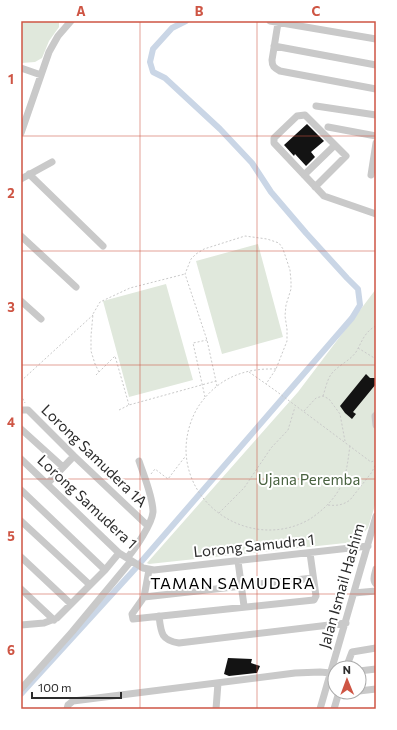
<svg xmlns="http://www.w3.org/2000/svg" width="397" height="730" font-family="Commissioner,sans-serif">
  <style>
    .green { fill: #e0e8dc }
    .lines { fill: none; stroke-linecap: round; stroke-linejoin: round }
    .canal { stroke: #cad6e6; stroke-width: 6 }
    .building { fill: #131313 }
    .path { stroke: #c9c9c9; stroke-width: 1; stroke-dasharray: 2 2; stroke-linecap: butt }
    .minor { stroke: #c9c9c9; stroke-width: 7 }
    .grid { fill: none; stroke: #ce5544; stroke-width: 1; stroke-opacity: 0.55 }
    .labels { text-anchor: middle; stroke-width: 4; stroke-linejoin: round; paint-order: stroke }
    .street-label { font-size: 15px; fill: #2c2c2c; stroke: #fff }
    .park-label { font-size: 15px; fill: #496240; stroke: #fff }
    .neighbourhood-label { font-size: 16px; letter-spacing: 1px; fill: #000; stroke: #fff }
    .neatline { fill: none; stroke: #ce5544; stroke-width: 1.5 }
    .grid-label { font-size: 13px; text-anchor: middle; font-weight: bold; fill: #ce5544 }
  </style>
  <rect width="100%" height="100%" fill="#fff"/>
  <!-- green -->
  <path class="green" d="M21 21H59V27L49 41 42 58 35 62 21 63Z
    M258 244 283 337 222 354 196 261Z
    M166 284 193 380 129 397 103 301Z
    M376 289V502L368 528 355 542 149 564 147 563 298 392Z"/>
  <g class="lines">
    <!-- canal -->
    <path class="canal" d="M21 694 134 570 352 318 360 305 358 289 347 278 306 233 271 192 252 163 220 129 165 78 153 72 150 62 153 49 172 28 186 21"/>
  </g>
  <!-- building -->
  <path class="building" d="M307 124 324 141 311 152 315 157 306 166 295 154 294 156 284 145Z
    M366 374 370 378H376V384L353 412 356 414 352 419 345 413 340 406Z
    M228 658 252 659 251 663 260 666 257 673 229 676 224 674Z"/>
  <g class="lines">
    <!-- path -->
    <path class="path" d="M358 348 376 359
      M276 369C244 368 219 378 200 404 191 417 186 434 186 450 187 512 257 550 310 519 322 511 334 500 341 486 347 473 348 460 350 445
      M99 372 95 364 91 351V336L93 314 100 302 130 288 185 274
      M249 372 276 391 371 462 376 460
      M96 375 115 356 129 405
      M21 381 93 315
      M217 386 207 340 185 274 191 259 196 254 204 249 245 236 267 239 279 243 283 249 290 270 291 281V289L286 305 285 316 287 329V341L276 369 266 384
      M21 395 25 403
      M323 396C325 390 327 381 330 376 336 366 349 362 356 352 362 342 364 332 376 326
      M205 397 193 343 207 340
      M119 410 129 405 216 381
      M304 411 316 398 323 396 329 399 340 414 345 441
      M151 474 155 469 168 479 184 458 186 457
      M328 505C337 506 343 505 350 500L372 472 376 463
      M219 513 244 488 271 448 288 430 295 407"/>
    <!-- minor -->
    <path class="minor" d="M270 21 376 39
      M278 23 272 60C272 66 274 68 280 71L376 89
      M274 46 376 65
      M21 68 41 75
      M316 106 376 115
      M328 127 376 136
      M21 133 49 52 58 36 71 21
      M29 174 103 246
      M304 175 335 145
      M371 175 376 143
      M21 179 52 162
      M315 187 346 156 305 115 297 116 274 138V143L324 196 376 214
      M21 236 76 287
      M21 301 41 319
      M21 410H28L74 456 148 526
      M376 415 375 416 376 425
      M21 429 63 467
      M21 459 119 553 143 568 154 570 368 546
      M47 484 74 456
      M21 490 105 570
      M21 521 90 585
      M21 557 71 604
      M127 558C135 549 152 524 153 512 153 497 144 476 139 461
      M238 561 244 606
      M376 569C375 574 372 580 376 584
      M149 570 144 597 132 614 133 619 314 600 316 596 310 553
      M21 589 54 620
      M354 593 376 591
      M144 597 313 578
      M159 616C161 633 161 640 179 643L346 623
      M21 625 44 623 57 618 105 570 119 553
      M346 668 352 652 376 648
      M359 671 376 669
      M21 689 72 632 131 561
      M359 691 376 689
      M67 709 68 705 73 701 295 673 320 672 331 673
      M216 709 218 683
      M320 709 376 516
      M334 709 339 692"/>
  </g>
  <!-- grid -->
  <path class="grid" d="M140 21V709M257 21V709M21 136H376M21 251H376M21 365H376M21 479H376M21 594H376"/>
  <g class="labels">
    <!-- street labels -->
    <g class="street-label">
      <text transform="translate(94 456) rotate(44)" y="5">Lorong Samudera 1A</text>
      <text transform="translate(87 502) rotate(43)" y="5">Lorong Samudera 1</text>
      <text transform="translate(254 546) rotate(-6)" y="5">Lorong Samudra 1</text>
      <text transform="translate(342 586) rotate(-74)" y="5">Jalan Ismail Hashim</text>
    </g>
    <!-- park labels -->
    <g class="park-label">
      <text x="309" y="485">Ujana Peremba</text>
    </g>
    <!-- neighbourhood labels -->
    <g class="neighbourhood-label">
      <text x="233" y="589">TAMAN SAMUDERA</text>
    </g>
  </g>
  <!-- border -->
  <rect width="397" height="730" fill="none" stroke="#ffffff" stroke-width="44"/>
  <!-- north arrow -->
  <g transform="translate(347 680) rotate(359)"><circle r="19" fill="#ffffff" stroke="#ababab"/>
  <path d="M0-3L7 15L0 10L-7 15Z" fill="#ce5544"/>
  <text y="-6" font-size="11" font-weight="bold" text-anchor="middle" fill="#2c2c2c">N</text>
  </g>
  <!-- scale -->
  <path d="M32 692v6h89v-6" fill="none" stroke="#2c2c2c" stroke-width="2"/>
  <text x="38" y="692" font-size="12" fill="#2c2c2c" stroke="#ffffff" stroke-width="3" paint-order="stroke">100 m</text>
  <rect x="22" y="22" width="353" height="686" class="neatline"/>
  <g class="grid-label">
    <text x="81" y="16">A</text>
    <text x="199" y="16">B</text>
    <text x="316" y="16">C</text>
    <text x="11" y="84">1</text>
    <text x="11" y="198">2</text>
    <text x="11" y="312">3</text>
    <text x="11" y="427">4</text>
    <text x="11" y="541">5</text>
    <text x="11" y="655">6</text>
  </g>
</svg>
